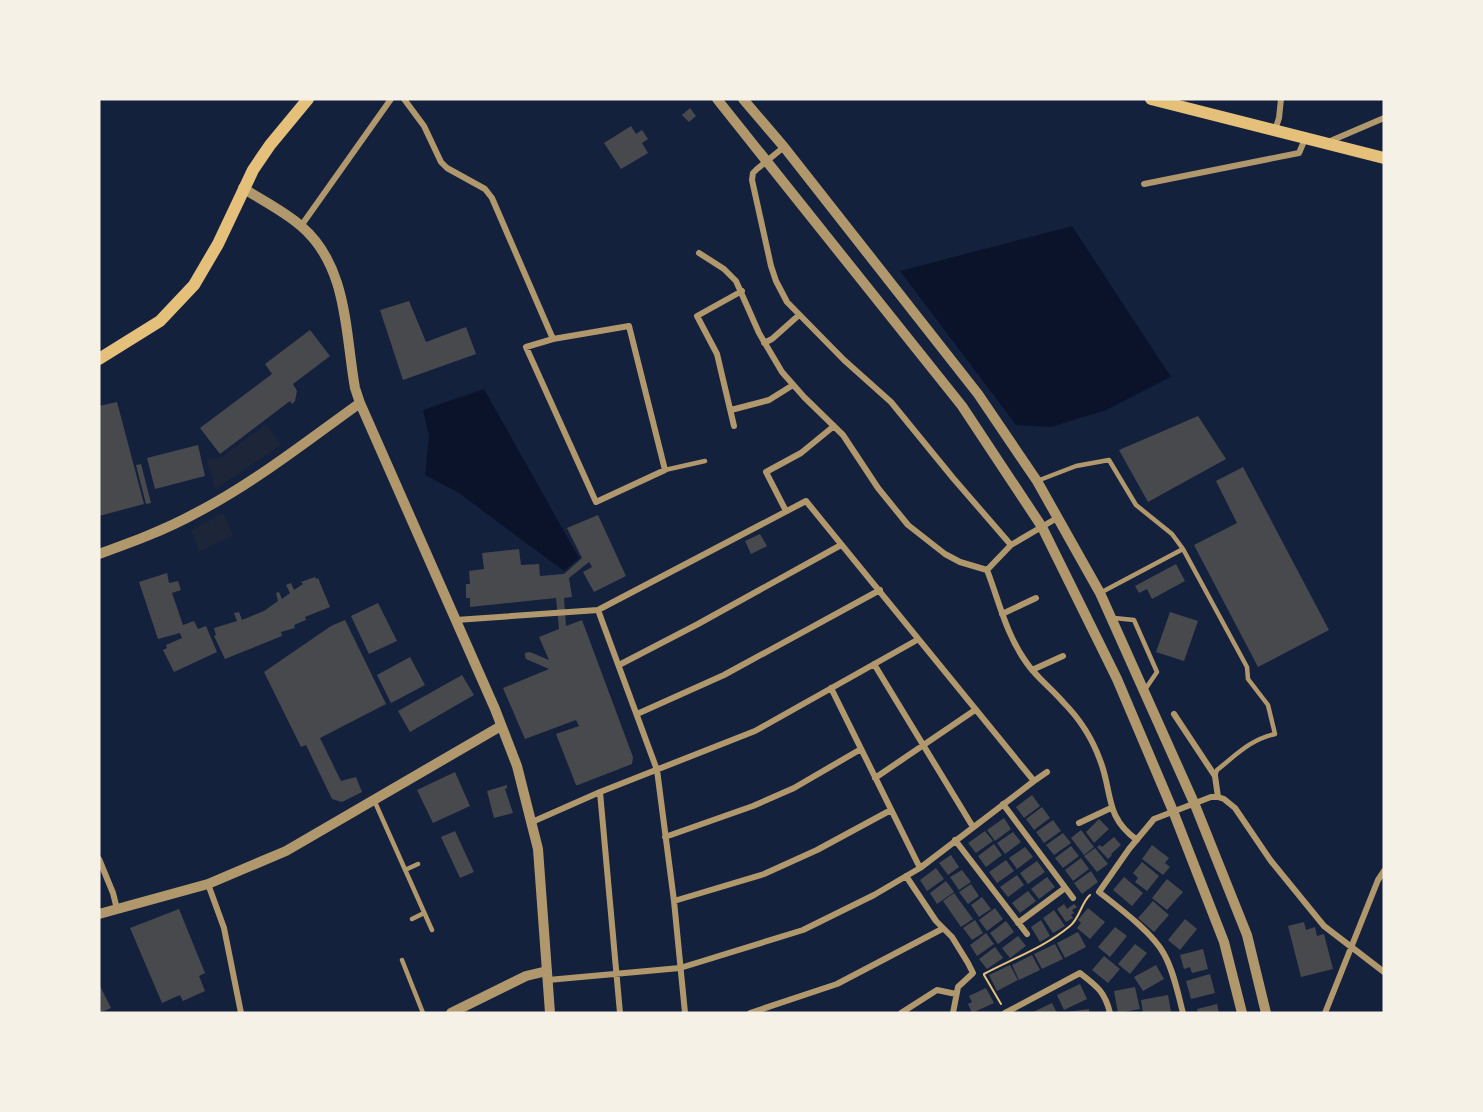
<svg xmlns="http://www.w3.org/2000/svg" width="1483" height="1112" font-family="'Asap Condensed',sans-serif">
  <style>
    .green { fill: #1d2539 }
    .water { fill: #0b132b }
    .building { fill: #48494c }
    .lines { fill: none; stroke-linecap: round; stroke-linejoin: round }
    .path { stroke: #e5c07b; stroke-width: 2 }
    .service { stroke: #b1986c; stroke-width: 4.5 }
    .minor { stroke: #b1986c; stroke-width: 6 }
    .tertiary { stroke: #b1986c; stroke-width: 10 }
    .secondary { stroke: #e5c07b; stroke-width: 12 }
  </style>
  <rect width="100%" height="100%" fill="#14213d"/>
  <!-- green -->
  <path class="green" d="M266 424 281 445 215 489 207 460 222 457Z
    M224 513 233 536 199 551 191 530Z"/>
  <!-- water -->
  <path class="water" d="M1072 226 1171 377 1106 410 1051 427 1016 425 900 271Z
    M484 389 579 558 564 571 459 493 425 475 429 436 423 410Z"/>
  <!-- building -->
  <path class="building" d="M690 108 696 116 689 122 682 115Z
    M631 126 636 134 642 130 648 139 642 143 648 153 621 169 604 143Z
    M409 301 426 342 466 327 476 354 403 380 380 310Z
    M310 330 330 356 293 384 297 391 295 401 292 404 290 401 220 454 200 428 272 374 265 364Z
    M117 402 144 504 99 516V406Z
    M1198 416 1226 459 1148 502 1119 450Z
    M198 445 205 476 155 489 147 458Z
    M141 464 151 503 146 504 136 465Z
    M1243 467 1329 630 1258 667 1194 545 1237 523 1216 481Z
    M598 515 626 576 594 592 583 572 592 567 589 562 569 578 572 597 564 598 566 626 582 620 633 757 632 764 578 785H576L556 734 579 726 576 720 525 739 503 688 549 669 526 659 525 656V653L530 652 549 660 539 637 559 629 556 598 470 607V598H466V584H470L469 571 484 569 482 553 519 549 521 565 539 564 540 576 564 574 582 558 567 528Z
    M760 534 767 546 751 554 745 541Z
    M1176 564 1185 581 1152 599 1147 589 1139 593 1135 586Z
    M167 573 169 583 178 581 181 590 172 593 183 625 194 621 198 629 206 626 217 652 174 672 163 650 167 648 166 645 182 638 180 633 158 639 139 582Z
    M315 577 316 579 318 578 330 607 305 617 306 620 294 625 295 628 281 632 282 636 225 659 214 636 216 635 214 628 237 621 234 613 239 612 242 620 264 611 278 601 276 593 279 592 282 599 290 593 286 585 291 583 294 590 303 584 301 582Z
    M378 603 397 641 369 654 351 616Z
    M1170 612 1198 621 1184 661 1156 652Z
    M345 620 386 704 320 738 341 781 356 777 362 792 342 802 332 799 306 745 301 747 264 672 331 626Z
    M410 657 425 685 391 703 377 675Z
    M462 675 474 695 410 732 398 711Z
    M455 772 470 806 433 823 417 790Z
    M507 785V788L505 789 513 813 494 818 487 791Z
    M1032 795 1040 806 1024 818 1016 807Z
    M1042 807 1050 818 1034 830 1026 819Z
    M1004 818 1011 829 995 841 987 830Z
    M1099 819 1109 829 1094 843 1086 832Z
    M1053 820 1061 831 1044 843 1036 832Z
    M1081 830 1094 847 1084 855 1071 838Z
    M455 831 474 872 460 878 441 837Z
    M985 831 993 841 976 853 968 843Z
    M1013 832 1021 842 1005 854 997 843Z
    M1063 833 1071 843 1054 855 1046 845Z
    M1114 837 1121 845 1111 854 1112 855 1108 859 1097 847 1100 845 1102 847Z
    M994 844 1002 855 986 867 978 856Z
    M1152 845 1169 858 1165 863 1170 867 1163 875 1142 859Z
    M1071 846 1079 856 1063 868 1055 858Z
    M1025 847 1033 857 1017 869 1009 858Z
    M1095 848 1108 864 1097 872 1084 856Z
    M951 855 959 867 948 875 939 863Z
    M1081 858 1089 869 1073 881 1065 870Z
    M1006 860 1014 871 997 883 989 872Z
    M1037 861 1045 872 1028 884 1020 873Z
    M1142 862 1159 876 1147 891 1135 882 1138 878 1133 873Z
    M936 868 944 879 927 891 920 880Z
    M962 870 971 882 959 890 950 877Z
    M1091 871 1098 882 1082 894 1074 883Z
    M1017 875 1024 885 1008 897 1000 887Z
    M1047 877 1055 887 1039 899 1031 889Z
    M1124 877 1143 893 1132 906 1113 890Z
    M1167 879 1183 892 1167 910 1152 898Z
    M946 881 954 892 937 904 930 893Z
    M971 884 979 896 968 904 959 892Z
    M1028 891 1036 901 1020 913 1012 903Z
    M954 893 973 919 961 927 943 901Z
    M982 897 991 909 979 917 971 905Z
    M1153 901 1169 915 1154 932 1138 918Z
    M1064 904 1067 909 1074 904 1077 907 1072 910 1074 913 1071 915 1073 918 1066 922 1057 909Z
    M995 908 1003 919 987 931 979 920Z
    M1088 908 1105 922 1090 939 1077 928 1081 923 1078 920Z
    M179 909 205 973 199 976 205 991 183 1001 180 995 162 1003 130 928Z
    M1054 910 1065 926 1053 933 1043 918Z
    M1185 919 1197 929 1180 950 1168 940Z
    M975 920 983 933 972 940 963 928Z
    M1041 920 1050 936 1040 942 1031 927Z
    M1006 921 1014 932 998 944 990 933Z
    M1304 922 1306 930 1315 927 1317 936 1324 934 1333 969 1301 977 1288 926Z
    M1115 927 1127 936 1110 957 1098 947Z
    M1078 932 1086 947 1065 958 1057 943Z
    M986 933 994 944 977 956 970 945Z
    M1018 936 1026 946 1010 958 1002 948Z
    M1055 944 1063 959 1042 969 1034 954Z
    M1135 944 1147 953 1130 974 1118 964Z
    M995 947 1003 958 987 969 979 959Z
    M1203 949 1208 969 1192 973 1190 967 1184 969 1180 955Z
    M1032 955 1040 970 1019 980 1012 965Z
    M1104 956 1120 969 1108 983 1092 970Z
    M1010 965 1018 980 997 991 989 975Z
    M1156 965 1164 979 1143 991 1134 977Z
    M1210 974 1215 993 1191 999 1186 981Z
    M99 984 111 1008 99 1013Z
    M1080 984 1087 999 1064 1010 1057 995Z
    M1135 987 1140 1009 1118 1013 1114 991Z
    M986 988 994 1003 972 1013 968 1004 972 1002 969 996Z
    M1168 995 1171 1012 1143 1013 1141 1000Z
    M1052 1003 1057 1013H1031Z
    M1217 1004 1219 1013H1198L1197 1009Z
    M1089 1009V1013H1067V1012Z"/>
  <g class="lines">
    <!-- path -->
    <path class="path" d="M984 974C1012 959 1045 947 1070 926 1080 918 1081 903 1090 895
      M984 975 1001 1004"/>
    <!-- service -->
    <path class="service" d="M665 470 705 461
      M1037 481 1076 466 1109 460 1136 505 1172 534 1183 549 1247 667 1248 679 1268 705 1275 734C1251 739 1236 755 1217 770L1215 776
      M1100 593 1183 549
      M1114 618 1134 620 1157 672 1144 691
      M374 800 432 930
      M405 870 418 864
      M412 919 424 913
      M402 960 423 1013"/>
    <!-- minor -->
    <path class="minor" d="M404 99 424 126 441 162 447 168 485 189 492 198 553 339
      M1275 130 1279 118 1281 99
      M1328 142 1384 118
      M784 147 757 169 753 173 752 180 771 266 776 281 787 302 844 360 891 402 953 478 1011 545
      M1144 184 1299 153 1305 139
      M301 226 391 99
      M699 253 724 269 736 281 759 333 782 372 804 397 843 435 878 488 908 525 945 554 960 562 987 570C999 601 1006 634 1026 662 1036 677 1051 688 1063 702 1079 718 1092 738 1100 760 1113 793 1104 816 1137 840
      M629 326 665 470 596 502 526 347 553 339Z
      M764 343 772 339 799 315
      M731 410 769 400 793 385
      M734 426 717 354 697 316 742 291
      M786 511 766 472 801 453 834 426
      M987 570 1011 545 1057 518
      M598 610 657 770 674 901 685 1013
      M1002 614 1036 598
      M456 620 598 610 806 501 1034 781 920 868 874 895 803 930 680 968 548 980
      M874 664 973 827
      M619 665 698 624 841 545
      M1032 670 1063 656
      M831 688 920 868
      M637 714 724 675 880 590
      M1174 714 1215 776 1218 797
      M875 778 975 710
      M1034 781 1047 772
      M600 792 620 1013
      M1003 804 1073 898
      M532 822 600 792 755 731 917 640
      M1079 823 1111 808
      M665 837 753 806 794 788 861 749
      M955 840 1027 934
      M99 859 113 893 117 909
      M906 876 936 921 952 937 968 963 973 973 958 987 953 1013
      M208 884 224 928 241 1013
      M674 901 764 874 817 850 891 810
      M1018 923 1065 888
      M750 1013 837 984 942 929
      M901 1013 937 990 956 994
      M1005 1013 1080 973C1097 986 1105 992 1110 1013
      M1183 1013C1178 994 1174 972 1164 954 1153 933 1118 907 1099 892L1129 849 1154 819 1211 797H1218L1224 799 1235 808 1271 861 1324 926 1384 972
      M1325 1013 1378 880 1384 871"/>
    <!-- tertiary -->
    <path class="tertiary" d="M717 99 962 406 1042 527 1117 679 1173 811 1224 942 1242 1013
      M743 99 784 147 978 394 1037 481 1100 593 1195 805 1247 935 1266 1013
      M243 188C263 201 284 211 301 226 348 266 345 332 355 388L360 403 495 709 517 766 538 849 550 1013
      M99 554C132 542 165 530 196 513 254 483 307 441 360 403
      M99 914 208 884 286 851 501 726
      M451 1013 526 976 547 971"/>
    <!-- secondary -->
    <path class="secondary" d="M1151 99 1384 158
      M99 359 160 321 194 285 218 244 253 170 270 145 308 99"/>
  </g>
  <!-- border -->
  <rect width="1483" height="1112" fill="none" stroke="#f6f1e7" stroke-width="201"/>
</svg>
